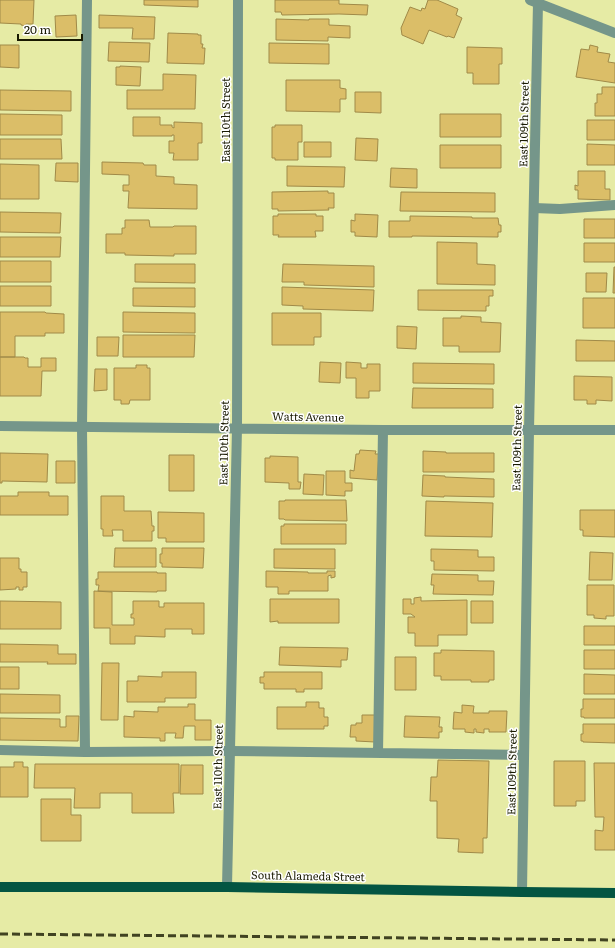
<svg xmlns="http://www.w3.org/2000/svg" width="615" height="948" font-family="Literata,serif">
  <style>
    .building { fill: #dbbe68; stroke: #a08a48 }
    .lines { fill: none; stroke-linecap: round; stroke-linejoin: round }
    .lane { stroke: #75968a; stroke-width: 10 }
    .street { stroke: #75968a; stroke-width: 10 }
    .primary { stroke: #045542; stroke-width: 10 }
    .rail { stroke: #414321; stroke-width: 3; stroke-dasharray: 8 4; stroke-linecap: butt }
    .labels { text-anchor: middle; stroke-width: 3; stroke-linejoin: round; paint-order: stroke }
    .street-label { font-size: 11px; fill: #191a01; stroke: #fff }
  </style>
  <rect width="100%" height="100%" fill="#e6eba5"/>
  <!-- building -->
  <path class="building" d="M0 0H34L33 24H26V26L21 25V24L0 23Z
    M144 0H198V7L144 5Z
    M275 0H339V4L368 5 367 15 339 14 282 15 281 12H275Z
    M428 0H437L458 9 456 15 462 18 454 38 448 36 447 37 429 30 423 44 402 35 401 28 410 7 421 11 422 8 425 9Z
    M76 15 77 36 56 37 55 16Z
    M99 15 155 17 154 39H132L133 28H99Z
    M276 19 309 20V19H329V25L350 26V38L328 37V41L276 40Z
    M168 33 198 34V35H201V44H203L202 48H205L204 64 167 63Z
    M109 42 150 43 149 62 108 61Z
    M269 43 329 44V64L269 63Z
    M0 45H19V68L0 67Z
    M590 45 598 47 597 52 610 54 608 62 615 63V83L576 77 581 49 589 50Z
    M467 47 502 48V64H499V84H473V73H467Z
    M120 66 141 67 140 86 116 85V67H120Z
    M163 74 196 75 195 109H127V90H163Z
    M286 80H340V88L346 89V99H340V112L286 111Z
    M602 87H615V116H595V103H597V94H602Z
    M0 90 71 91V111L0 110Z
    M355 92H381V113L355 112Z
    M0 114 62 115V135H0Z
    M440 114H501V137H440Z
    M133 117H160V125H172V127L174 128V122L202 123V143H198V160H173L174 153H169V141H174V135H172V136H133Z
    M587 120H615V140H587Z
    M275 125H302V142H298V160H275V158H272V127H275Z
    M356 138 378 139 377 161 355 160Z
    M0 139H61L62 159H0Z
    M304 142H331V157H304Z
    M587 144 615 145V165H587Z
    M440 145H501V168H440Z
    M102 162 143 163 144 165H156V176L174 177V184L197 185V209L128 208 129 191H123V185H129V175L102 174Z
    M56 163H78V182L55 181Z
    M0 164 39 165V199H0Z
    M287 166 345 167 344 187 287 186Z
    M391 168 417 169V188L390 187Z
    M578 171H605V189H610V200L578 199V190H575V185L578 186Z
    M328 191V193H334V208H328L329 210 278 211V209H272V192Z
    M401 192 495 193V212L400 211Z
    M0 212 61 213 60 233 0 232Z
    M278 214H316V216H323V231H315L316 237H278L279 235H273V216H278Z
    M355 214 378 215 377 237 355 236V232H351V220L355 221Z
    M410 216 472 217V218H498L499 225H501V232H498V237L412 236V237H389V221H410Z
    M584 219H615V238H584Z
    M125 220H149L150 227H173L174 226H196V254H174V256L125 255V253H106V234H122V228H125Z
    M0 237H61L60 257H0Z
    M437 242 477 243V264L495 265V285L437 284Z
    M584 243H615V262H584Z
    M0 261H51V282H0Z
    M135 264H195V283L135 282Z
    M283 264 374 266V287L304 285V282H282Z
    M614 267H615V293H613Z
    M586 273H607L606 292H586Z
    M0 286H51V306H0Z
    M282 287 374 290 373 311 303 309V306L282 305Z
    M133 288H195V307L133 306Z
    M418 290H493V296H489V306H486V311L418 310Z
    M583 298H615V328H583Z
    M0 312H45L46 313 64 314V333H45V336H15V357H0Z
    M123 312 195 313V333L123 332Z
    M272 313H321V337H314V345H272Z
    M461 316 481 317V322L501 323 500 352H459V346H443V318H461Z
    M397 326 417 327 416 349 397 348Z
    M123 335H195L194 357H123Z
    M97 337H119L118 356H97Z
    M576 340 615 341V361H576Z
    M0 357H24L25 358H28V367H41V358H56V371H42L41 396H0Z
    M320 362 341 363 340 383 319 382Z
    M346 362 361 363V368H367V364H380V391H369V398H356V378H346Z
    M413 363 494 364V384L413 383Z
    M136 365H147V368H150V400H130L129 404H121V400H114V368H136Z
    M95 369H107V390L94 391Z
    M574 376 612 377V401L596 400V404H587V400H574Z
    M413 388 493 389V408H412Z
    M360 450 376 451 375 454H379L377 480 350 478V470L354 471 356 454H359Z
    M423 451 446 452V453H494V472H423Z
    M0 453 48 454 47 482 2 481V483H0Z
    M169 455H194V491H169Z
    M270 456 298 457V482H301L300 489H289V483L265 482V458H270Z
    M56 461H75V483H56Z
    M326 471H345V483H352V491H345V496L326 495Z
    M304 474 324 475 323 495 303 494Z
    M423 475 445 476V477L494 479V497L444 496V497L422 496Z
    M18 492H49V496H68V515H0V496H18Z
    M101 496H124V511H151L152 526H154V531H152V541H123V530H112L113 536H103V529H101Z
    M285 501V500H346L347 521 285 520 284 519H279V501Z
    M426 501 493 503 492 537 425 536Z
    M580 510H615V537L583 536V530H580Z
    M158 512 204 513V542H166V538H158Z
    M284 524H346V544H281V526H284Z
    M115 548H156V567H114Z
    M162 548H204L203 568 162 567V563H160V554H162Z
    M274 549H335V569L274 568Z
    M431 549 478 550V557H494V571L434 570V561H431Z
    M590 552 613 553 612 580H589Z
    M0 558H19V569H21V572H27V587H23V590H19V587H16V589L0 590Z
    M266 571 308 572V573H327V571H335V577L331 578V575L328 576V591H289V594H278V587H266Z
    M98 572H157V573H166V591H157V592L98 591 99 585H96V579H98Z
    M432 574 478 575V581H494L493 595 433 594 434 585H431Z
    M587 585H614V616H606V619L594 618V615H587Z
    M94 591 112 592V625H134V618H131V614H133V601H159V607H164V603H204V634H192V629H165V637L135 636V644H110V628H94Z
    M421 597V601L467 600V635H438V646H415V633H408V617H415L411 614H403V599H411V604H414V598Z
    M270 599H339V623H278V621L270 622Z
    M0 601 61 602V629H0Z
    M471 601H493V623H471Z
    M584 626H615V645H584Z
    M0 644 58 645V654H76V664H47L48 662H0Z
    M280 647 348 648 347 660H341V667L279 665Z
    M441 650 494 651V680H489V682H471V680H441V676H434V653H441Z
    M584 650H615V669H584Z
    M395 657H416V690H395Z
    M102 663H119L118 720H101Z
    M0 667H19V689H0Z
    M162 672H196V698H165V702H127V681H138V676L162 677Z
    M264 672H322V689H304V692H296V689H264V683H260V677H264Z
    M584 674 615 675V694H584Z
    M0 694 60 695V713H0Z
    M583 699H615V718H584V717H581V709H583Z
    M306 702H319V708H324V717H328V726H324V729H277V707H306Z
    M188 704H195V720H211V740H195V726H184L183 738H175L176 733H165V741H160V738L124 737V716L134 717V711L158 712V707H188Z
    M462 705 474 706 473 713H489V711H507L506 732H489V729H484V733L476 732V729H474V733L465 732V729H453L454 712 462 713Z
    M362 715H376L375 742 356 741V737H350L351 725H356V723H362Z
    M66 716H79L78 741 0 740V718L60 719V727H66Z
    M405 716 440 717 439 727H442V732H439V738L404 737Z
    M583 724H615V743L583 742V741H581V734H583Z
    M438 760 489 761 487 838H483V853L458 852 459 839 437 838V801H430L431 777H437Z
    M554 761H585V801H576V806H554Z
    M14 762H23V767H28V797H0V767H14Z
    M594 763H615V850H595V830L603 831 604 817H595Z
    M35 764H179V793H173L174 813H132V793H100V808H74L75 788H34Z
    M181 765H203V794H180Z
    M41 799H71V815H81V841H41Z"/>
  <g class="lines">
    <!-- lane -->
    <path class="lane" d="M534 208 560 209 615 205
      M0 750 85 752 230 751 524 755
      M85 752 82 427 87 0
      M378 753 383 430"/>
    <!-- street -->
    <path class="street" d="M530 0 615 33
      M0 426 383 430H615
      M227 887 237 428 238 0
      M522 892 529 430 538 3"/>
    <!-- primary -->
    <path class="primary" d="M0 887H227L522 892 615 893"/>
    <!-- rail -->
    <path class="rail" d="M0 934 615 940"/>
  </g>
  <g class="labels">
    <!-- street labels -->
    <g class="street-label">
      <text transform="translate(226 120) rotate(-90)" y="4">East 110th Street</text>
      <text transform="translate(524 124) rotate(-89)" y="4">East 109th Street</text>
      <text transform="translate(308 417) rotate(1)" y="4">Watts Avenue</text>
      <text transform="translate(224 443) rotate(-89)" y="4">East 110th Street</text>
      <text transform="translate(517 448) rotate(-89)" y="4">East 109th Street</text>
      <text transform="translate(218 767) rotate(-89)" y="4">East 110th Street</text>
      <text transform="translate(512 772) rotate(-89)" y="4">East 109th Street</text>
      <text transform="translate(308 876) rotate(1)" y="4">South Alameda Street</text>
    </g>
  </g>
  <!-- scale -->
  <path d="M18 34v6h64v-6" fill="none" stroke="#191a01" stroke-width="2"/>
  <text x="24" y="34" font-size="12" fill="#191a01" stroke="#ffffff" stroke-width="3" paint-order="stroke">20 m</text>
</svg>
